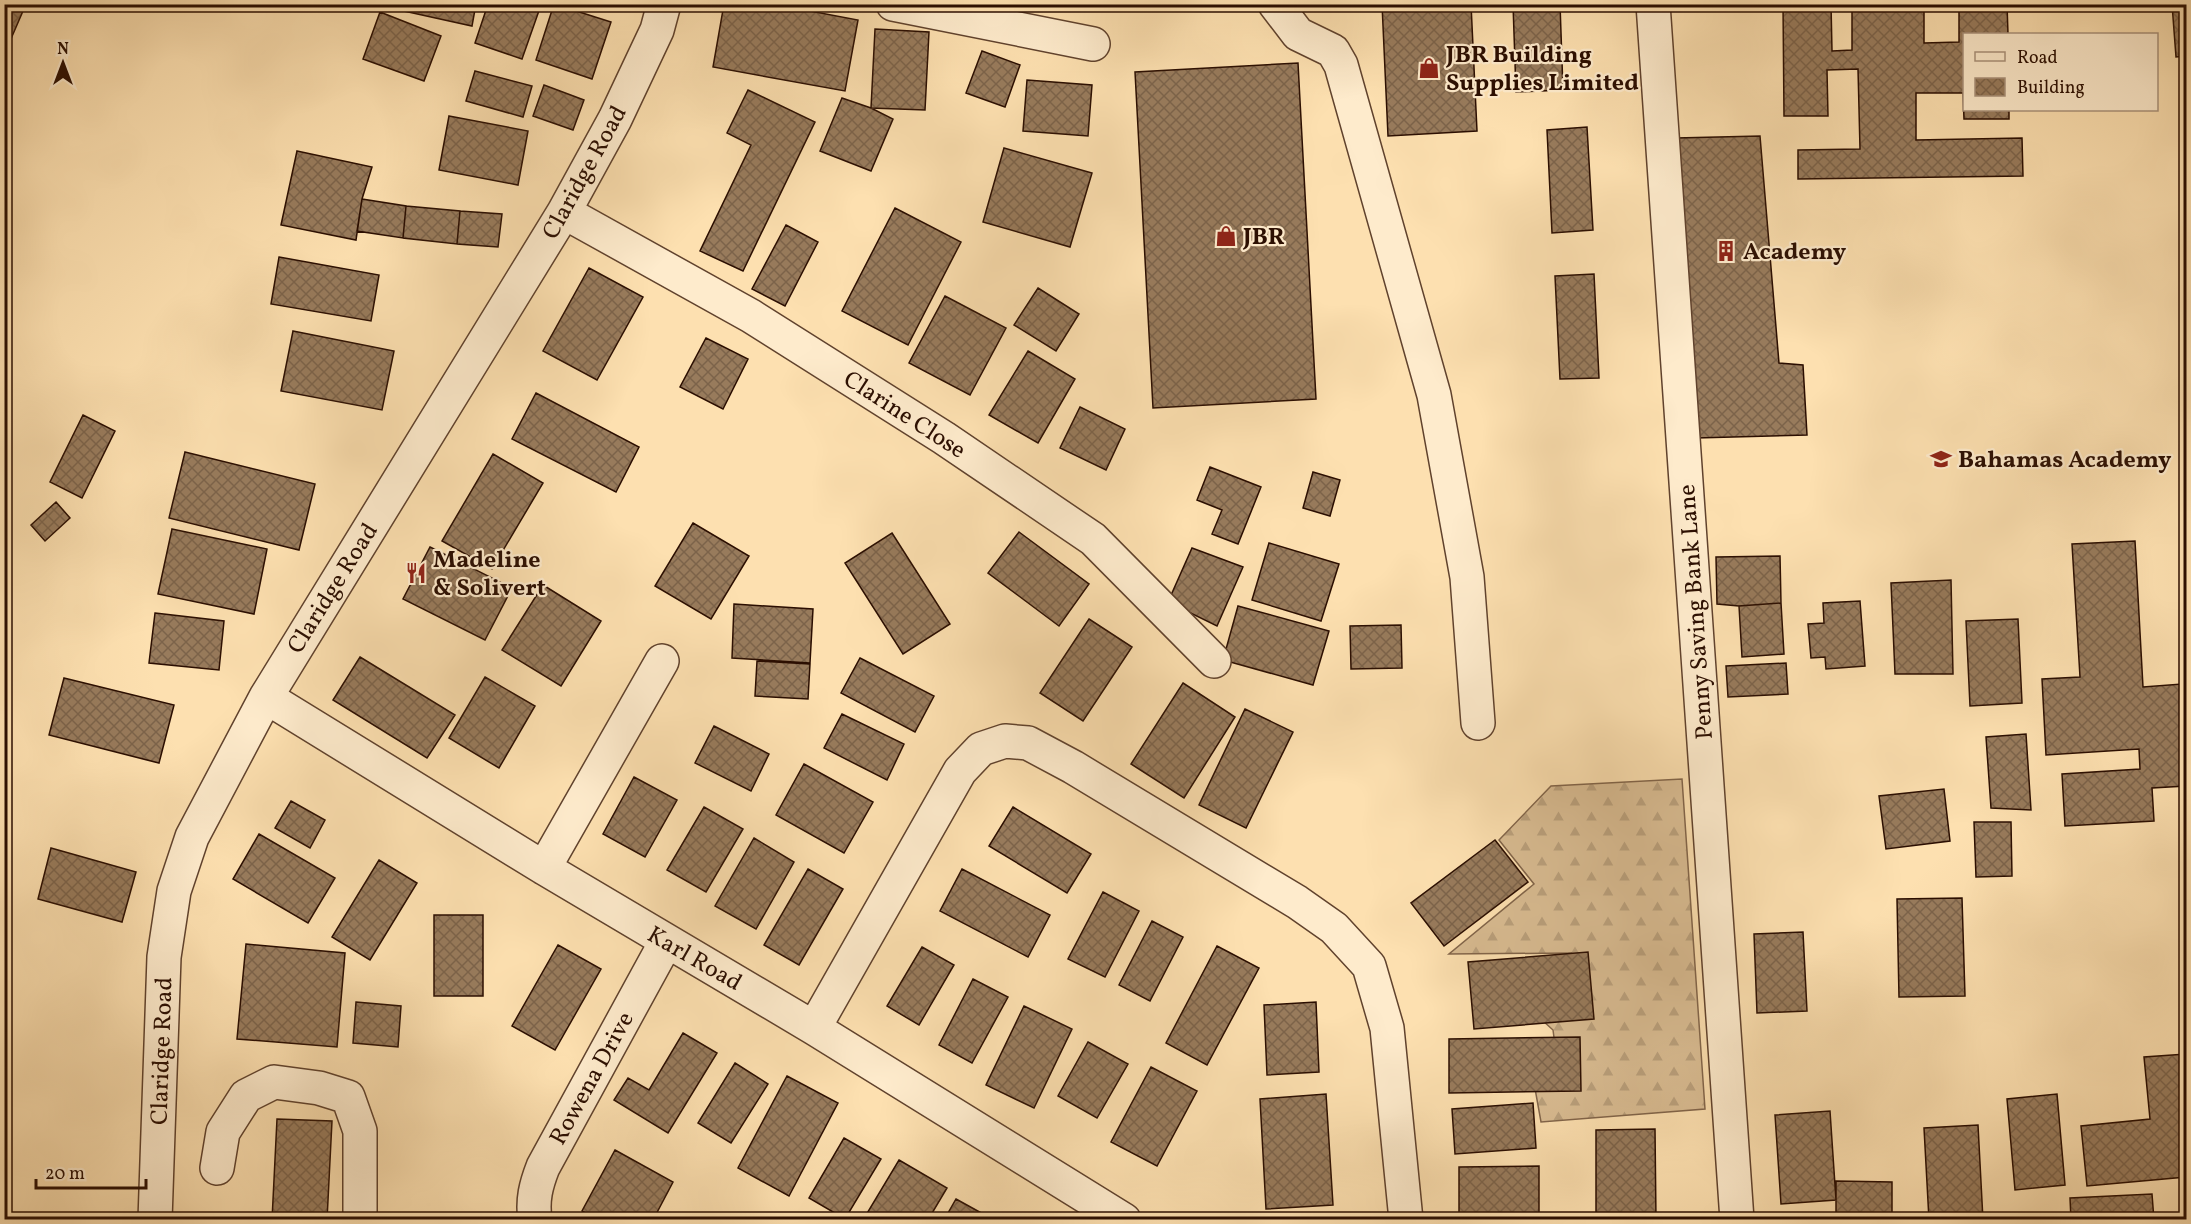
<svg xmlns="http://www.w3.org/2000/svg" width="2191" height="1224" font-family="Vollkorn,serif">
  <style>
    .forest { fill: url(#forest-firs); stroke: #82654a; stroke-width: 1.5 }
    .building { fill: url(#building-cross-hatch); stroke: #2b0e01; stroke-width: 1.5 }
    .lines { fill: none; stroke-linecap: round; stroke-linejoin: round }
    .minor-casing { stroke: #60422d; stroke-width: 36 }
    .minor { stroke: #feebcc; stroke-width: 33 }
    .labels { text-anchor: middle; stroke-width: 4.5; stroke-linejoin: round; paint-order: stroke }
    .poi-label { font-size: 24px; font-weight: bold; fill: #2b0e01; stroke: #feebcc; text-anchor: start }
    .street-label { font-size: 24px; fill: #2b0e01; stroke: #feebcc }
  </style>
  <defs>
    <pattern id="forest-firs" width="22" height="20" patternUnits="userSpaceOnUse" patternTransform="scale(1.5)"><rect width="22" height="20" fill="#d9bc92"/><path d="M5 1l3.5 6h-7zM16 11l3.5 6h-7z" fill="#baa07c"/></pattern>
    <pattern id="building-cross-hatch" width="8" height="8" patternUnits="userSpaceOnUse" patternTransform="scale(1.5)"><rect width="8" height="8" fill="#987b5c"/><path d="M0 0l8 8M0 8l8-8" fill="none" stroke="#7c634a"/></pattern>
  </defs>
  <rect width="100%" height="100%" fill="#fde0b0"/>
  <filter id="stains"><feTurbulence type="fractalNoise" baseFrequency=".00333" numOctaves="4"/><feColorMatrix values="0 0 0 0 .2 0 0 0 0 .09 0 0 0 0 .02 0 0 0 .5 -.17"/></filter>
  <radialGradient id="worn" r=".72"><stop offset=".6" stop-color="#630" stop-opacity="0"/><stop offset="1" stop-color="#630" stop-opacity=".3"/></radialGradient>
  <!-- forest -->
  <path class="forest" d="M1682 779 1705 1109 1541 1122 1534 1083 1557 1060 1553 1030 1530 1009 1571 953 1449 954 1534 884 1499 840 1551 786Z"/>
  <!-- building -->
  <path class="building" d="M4 4H26L4 55Z
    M401 4H476L472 26 399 10Z
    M488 4 541 5 522 59 475 43Z
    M554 4 611 22 592 79 536 60Z
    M724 4H773L858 20 845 91 713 67Z
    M1382 4H1471L1477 131 1388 136Z
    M1513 4H1560L1563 90 1516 92Z
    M1783 4H1831L1832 51 1852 50V4H1924V43L1959 42V4H2007L2008 34H1964V110H2009V119H1964L1963 93H1916V140L2022 138 2023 176 1798 179V150L1860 149 1858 69 1827 70 1828 116H1784Z
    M2172 4H2186V56L2176 57Z
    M380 12 441 36 424 81 363 59Z
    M875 29 929 32 925 110 871 108Z
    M982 51 1020 65 1005 107 966 93Z
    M1298 63 1316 399 1153 408 1135 72Z
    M475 71 532 86 523 117 466 101Z
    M1027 80 1092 85 1088 136 1023 131Z
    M544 85 584 100 573 130 533 116Z
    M748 90 815 122 743 271 700 251 751 145 727 133Z
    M842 98 871 108 893 119 871 171 820 151Z
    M449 116 528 131 518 185 439 170Z
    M1587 127 1593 230 1552 233 1547 130Z
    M1760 136 1779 363 1803 365 1807 435 1696 438 1676 138Z
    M1004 148 1092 173 1070 247 983 222Z
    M297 151 372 167 362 199 356 240 281 225Z
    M362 199 406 206 403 238 357 231Z
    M406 206 460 211 457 244 403 238Z
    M895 208 961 242 908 345 842 311Z
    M460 211 502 214 498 247 457 244Z
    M786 225 818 242 785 306 752 289Z
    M279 257 379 275 371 321 271 304Z
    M589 268 643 297 597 380 543 351Z
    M1594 274 1599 378 1560 379 1555 276Z
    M1038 288 1079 314 1056 351 1014 325Z
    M945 296 1006 328 970 395 909 363Z
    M293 331 394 351 382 410 281 391Z
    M706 338 748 359 723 409 680 387Z
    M1028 351 1075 379 1038 443 989 415Z
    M536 393 639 447 616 492 512 439Z
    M1080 407 1125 429 1106 470 1060 448Z
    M83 415 115 431 82 498 50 482Z
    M185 452 315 484 299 550 169 518Z
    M493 454 543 483 492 569 442 541Z
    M1210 467 1261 487 1238 544 1212 534 1222 510 1197 500Z
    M1313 472 1340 480 1330 516 1303 508Z
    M56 502 70 518 45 541 31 525Z
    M693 523 749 556 711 619 655 586Z
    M172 529 267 549 254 614 158 594Z
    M1019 532 1089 584 1059 626 988 573Z
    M892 533 950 624 903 654 845 563Z
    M2135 541 2143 687 2182 684 2186 786 2152 788 2154 821 2065 826 2062 774 2140 769 2139 749 2046 755 2042 679 2080 677 2072 544Z
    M1269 543 1339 564 1321 621 1252 600Z
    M430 547 512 588 485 640 403 599Z
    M1192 548 1243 567 1217 626 1168 602Z
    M1780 556 1781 603 1739 606 1717 604 1716 557Z
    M1951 580 1953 674H1895L1891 583Z
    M543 585 601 621 561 686 502 650Z
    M1860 601 1865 666 1826 669 1825 657 1811 658 1808 624 1824 623 1823 603Z
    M1781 603 1784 654 1742 657 1739 606Z
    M734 604 813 609 810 663 732 658Z
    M1238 606 1329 631 1313 685 1223 660Z
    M155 613 224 621 219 670 149 663Z
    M1089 619 1132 647 1083 721 1040 693Z
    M2018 619 2022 703 1970 706 1966 621Z
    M1401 625 1402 668 1351 669 1350 626Z
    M360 657 455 715 427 758 333 700Z
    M860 658 934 696 915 732 841 693Z
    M757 661 810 664 808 699 755 696Z
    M1786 663 1788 694 1728 697 1726 666Z
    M485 677 535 706 499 768 449 738Z
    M64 678 174 705 159 763 49 735Z
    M1183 683 1235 717 1184 798 1131 764Z
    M1245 709 1293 732 1246 828 1199 805Z
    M842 714 904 744 887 780 824 748Z
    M714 726 769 754 751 791 695 763Z
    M2026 734 2031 810 1991 808 1986 737Z
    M804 764 873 802 844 853 776 815Z
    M634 777 677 800 645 857 603 834Z
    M1944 789 1950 841 1886 849 1879 796Z
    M291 801 325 820 310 848 275 828Z
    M704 807 743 829 706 892 667 870Z
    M1013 807 1091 854 1067 893 989 846Z
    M1974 822H2011L2012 876 1976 877Z
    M259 834 335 878 308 923 233 879Z
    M754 838 794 862 756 929 715 906Z
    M1495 840 1528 882 1444 946 1411 903Z
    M51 848 136 872 122 922 38 899Z
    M379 860 417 883 370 960 332 937Z
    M808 869 843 889 799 965 764 945Z
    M962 869 1050 915 1028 957 940 911Z
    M1103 892 1139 911 1105 977 1068 959Z
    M1962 898 1965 996 1899 997 1897 899Z
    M434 915H483V996H434Z
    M1152 921 1183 937 1150 1001 1119 985Z
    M1803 932 1807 1011 1757 1013 1754 934Z
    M246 944 345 953 337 1047 237 1039Z
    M558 945 601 969 555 1050 512 1026Z
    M1217 946 1259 968 1207 1065 1166 1043Z
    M922 947 954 965 919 1025 887 1006Z
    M1588 952 1594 1019 1474 1029 1468 962Z
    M973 979 1008 997 972 1063 939 1045Z
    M356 1002 401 1006 398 1047 353 1043Z
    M1316 1002 1319 1072 1267 1075 1264 1005Z
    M1024 1006 1072 1029 1034 1108 986 1085Z
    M683 1033 717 1053 668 1133 614 1100 628 1078 649 1090Z
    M1580 1037 1581 1091 1449 1093V1039Z
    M1088 1042 1128 1064 1097 1118 1058 1096Z
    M2186 1054V1177L2087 1186 2081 1126 2150 1119 2144 1057Z
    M735 1063 768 1084 731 1143 698 1123Z
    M1151 1067 1197 1091 1157 1166 1111 1142Z
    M787 1076 838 1103 789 1196 738 1168Z
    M1326 1094 1333 1205 1266 1209 1260 1099Z
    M2057 1094 2065 1185 2015 1190 2007 1099Z
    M1533 1103 1536 1148 1455 1154 1452 1109Z
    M1830 1111 1836 1200 1781 1204 1775 1115Z
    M277 1119 332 1121 327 1220H272Z
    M1978 1125 1983 1220H1929L1924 1128Z
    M1655 1129 1656 1220H1573L1596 1219V1130Z
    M844 1138 881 1159 845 1219 809 1198Z
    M615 1150 673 1182 653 1220H598L582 1211Z
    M899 1160 947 1188 928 1220H863Z
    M1539 1166V1220H1459V1167Z
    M1836 1181 1892 1182V1220H1836Z
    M2152 1194 2154 1220H2071L2070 1198Z
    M956 1199 994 1220H944Z
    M400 1214H447V1220H400Z"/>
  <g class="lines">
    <defs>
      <path id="minor" d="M893 4 1093 44
        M1275 4 1298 34 1333 51 1341 65 1434 395 1467 577 1478 723
        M1653 4 1737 1220
        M564 212 751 316 944 438 1093 539 1214 661
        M266 697 544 868 814 1028 1124 1220
        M544 868 662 661
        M814 1028 960 771 981 749 1005 741 1028 743 1073 767 1297 902 1334 928 1369 966 1387 1028 1406 1220
        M217 1168 223 1132 246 1096 274 1082 319 1088 348 1097 360 1131V1220
        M155 1220 164 957 174 891 192 837 266 697 564 212 615 119 657 30 664 4
        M535 1220C532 1200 536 1185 543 1167L666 942"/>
    </defs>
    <!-- minor casing -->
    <use href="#minor" class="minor-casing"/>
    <!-- minor -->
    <use href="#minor" class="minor"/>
  </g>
  <!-- icons -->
  <defs>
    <symbol id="shop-bare" viewBox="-9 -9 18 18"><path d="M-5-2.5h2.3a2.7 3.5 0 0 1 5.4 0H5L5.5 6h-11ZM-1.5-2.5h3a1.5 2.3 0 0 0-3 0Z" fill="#8f2418" stroke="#feebcc" stroke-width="2.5" paint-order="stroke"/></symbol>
    <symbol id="building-bare" viewBox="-9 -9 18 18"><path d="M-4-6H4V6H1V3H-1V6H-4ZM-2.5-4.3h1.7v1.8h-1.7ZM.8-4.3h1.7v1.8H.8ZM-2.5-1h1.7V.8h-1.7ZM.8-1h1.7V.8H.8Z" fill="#8f2418" stroke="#feebcc" stroke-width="2.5" paint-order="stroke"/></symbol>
    <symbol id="school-bare" viewBox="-9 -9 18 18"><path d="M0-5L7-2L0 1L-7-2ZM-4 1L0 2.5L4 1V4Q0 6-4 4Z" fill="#8f2418" stroke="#feebcc" stroke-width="2.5" paint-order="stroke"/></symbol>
    <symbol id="restaurant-bare" viewBox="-9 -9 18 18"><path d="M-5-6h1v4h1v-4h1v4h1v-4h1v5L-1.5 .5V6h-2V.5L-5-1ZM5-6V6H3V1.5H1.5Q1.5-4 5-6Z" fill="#8f2418" stroke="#feebcc" stroke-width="2.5" paint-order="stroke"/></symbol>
  </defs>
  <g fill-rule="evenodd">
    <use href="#shop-bare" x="1414" y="53" width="30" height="30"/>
    <use href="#shop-bare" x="1211" y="221" width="30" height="30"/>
    <use href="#building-bare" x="1711" y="236" width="30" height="30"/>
    <use href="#school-bare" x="1926" y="444" width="30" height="30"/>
    <use href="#restaurant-bare" x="401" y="558" width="30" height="30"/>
  </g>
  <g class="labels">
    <!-- poi labels -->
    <g class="poi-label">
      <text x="1446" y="62">JBR Building<tspan x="1446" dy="28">Supplies Limited</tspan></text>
      <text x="1243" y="244">JBR</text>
      <text x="1743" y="259">Academy</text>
      <text x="1958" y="467">Bahamas Academy</text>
      <text x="433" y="567">Madeline<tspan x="433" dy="28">&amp; Solivert</tspan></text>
    </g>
    <!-- street labels -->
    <g class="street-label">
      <text transform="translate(584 172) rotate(-61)" y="8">Claridge Road</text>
      <text transform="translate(905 414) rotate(33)" y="8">Clarine Close</text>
      <text transform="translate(332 588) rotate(-58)" y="8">Claridge Road</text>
      <text transform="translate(1695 612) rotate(-94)" y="8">Penny Saving Bank Lane</text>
      <text transform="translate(695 958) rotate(30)" y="8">Karl Road</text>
      <text transform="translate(161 1051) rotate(-88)" y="8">Claridge Road</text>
      <text transform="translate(591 1078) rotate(-61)" y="8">Rowena Drive</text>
    </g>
  </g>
  <!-- margin -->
  <rect width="2191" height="1224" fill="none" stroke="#fde0b0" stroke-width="24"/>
  <rect x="6" y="6" width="2179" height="1212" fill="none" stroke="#2b0e01" stroke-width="3"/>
  <rect x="12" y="12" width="2167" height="1200" fill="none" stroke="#2b0e01" stroke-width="1.5"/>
  <!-- legend -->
  <rect x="1963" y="33" width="195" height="78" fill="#feebcc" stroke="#aa937b" stroke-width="1.5"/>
  <rect x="1975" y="52" width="30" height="9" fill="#feebcc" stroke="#aa937b" stroke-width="1.5"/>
  <text x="2017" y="63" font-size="18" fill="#2b0e01">Road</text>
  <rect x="1975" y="78" width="30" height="18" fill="url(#building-cross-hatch)" stroke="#aa937b" stroke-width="1.5"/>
  <text x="2017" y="93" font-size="18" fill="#2b0e01">Building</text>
  <!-- north arrow -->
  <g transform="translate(63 63)" stroke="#feebcc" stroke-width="4.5" paint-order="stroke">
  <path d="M0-4.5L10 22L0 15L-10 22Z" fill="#2b0e01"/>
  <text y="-9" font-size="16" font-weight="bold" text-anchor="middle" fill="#2b0e01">N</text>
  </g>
  <!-- scale -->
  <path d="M36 1179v9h110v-9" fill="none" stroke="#2b0e01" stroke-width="3"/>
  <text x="45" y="1179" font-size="18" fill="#2b0e01" stroke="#feebcc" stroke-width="4.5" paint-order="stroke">20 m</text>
  <rect width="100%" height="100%" filter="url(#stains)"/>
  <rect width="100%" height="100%" fill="url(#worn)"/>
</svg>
